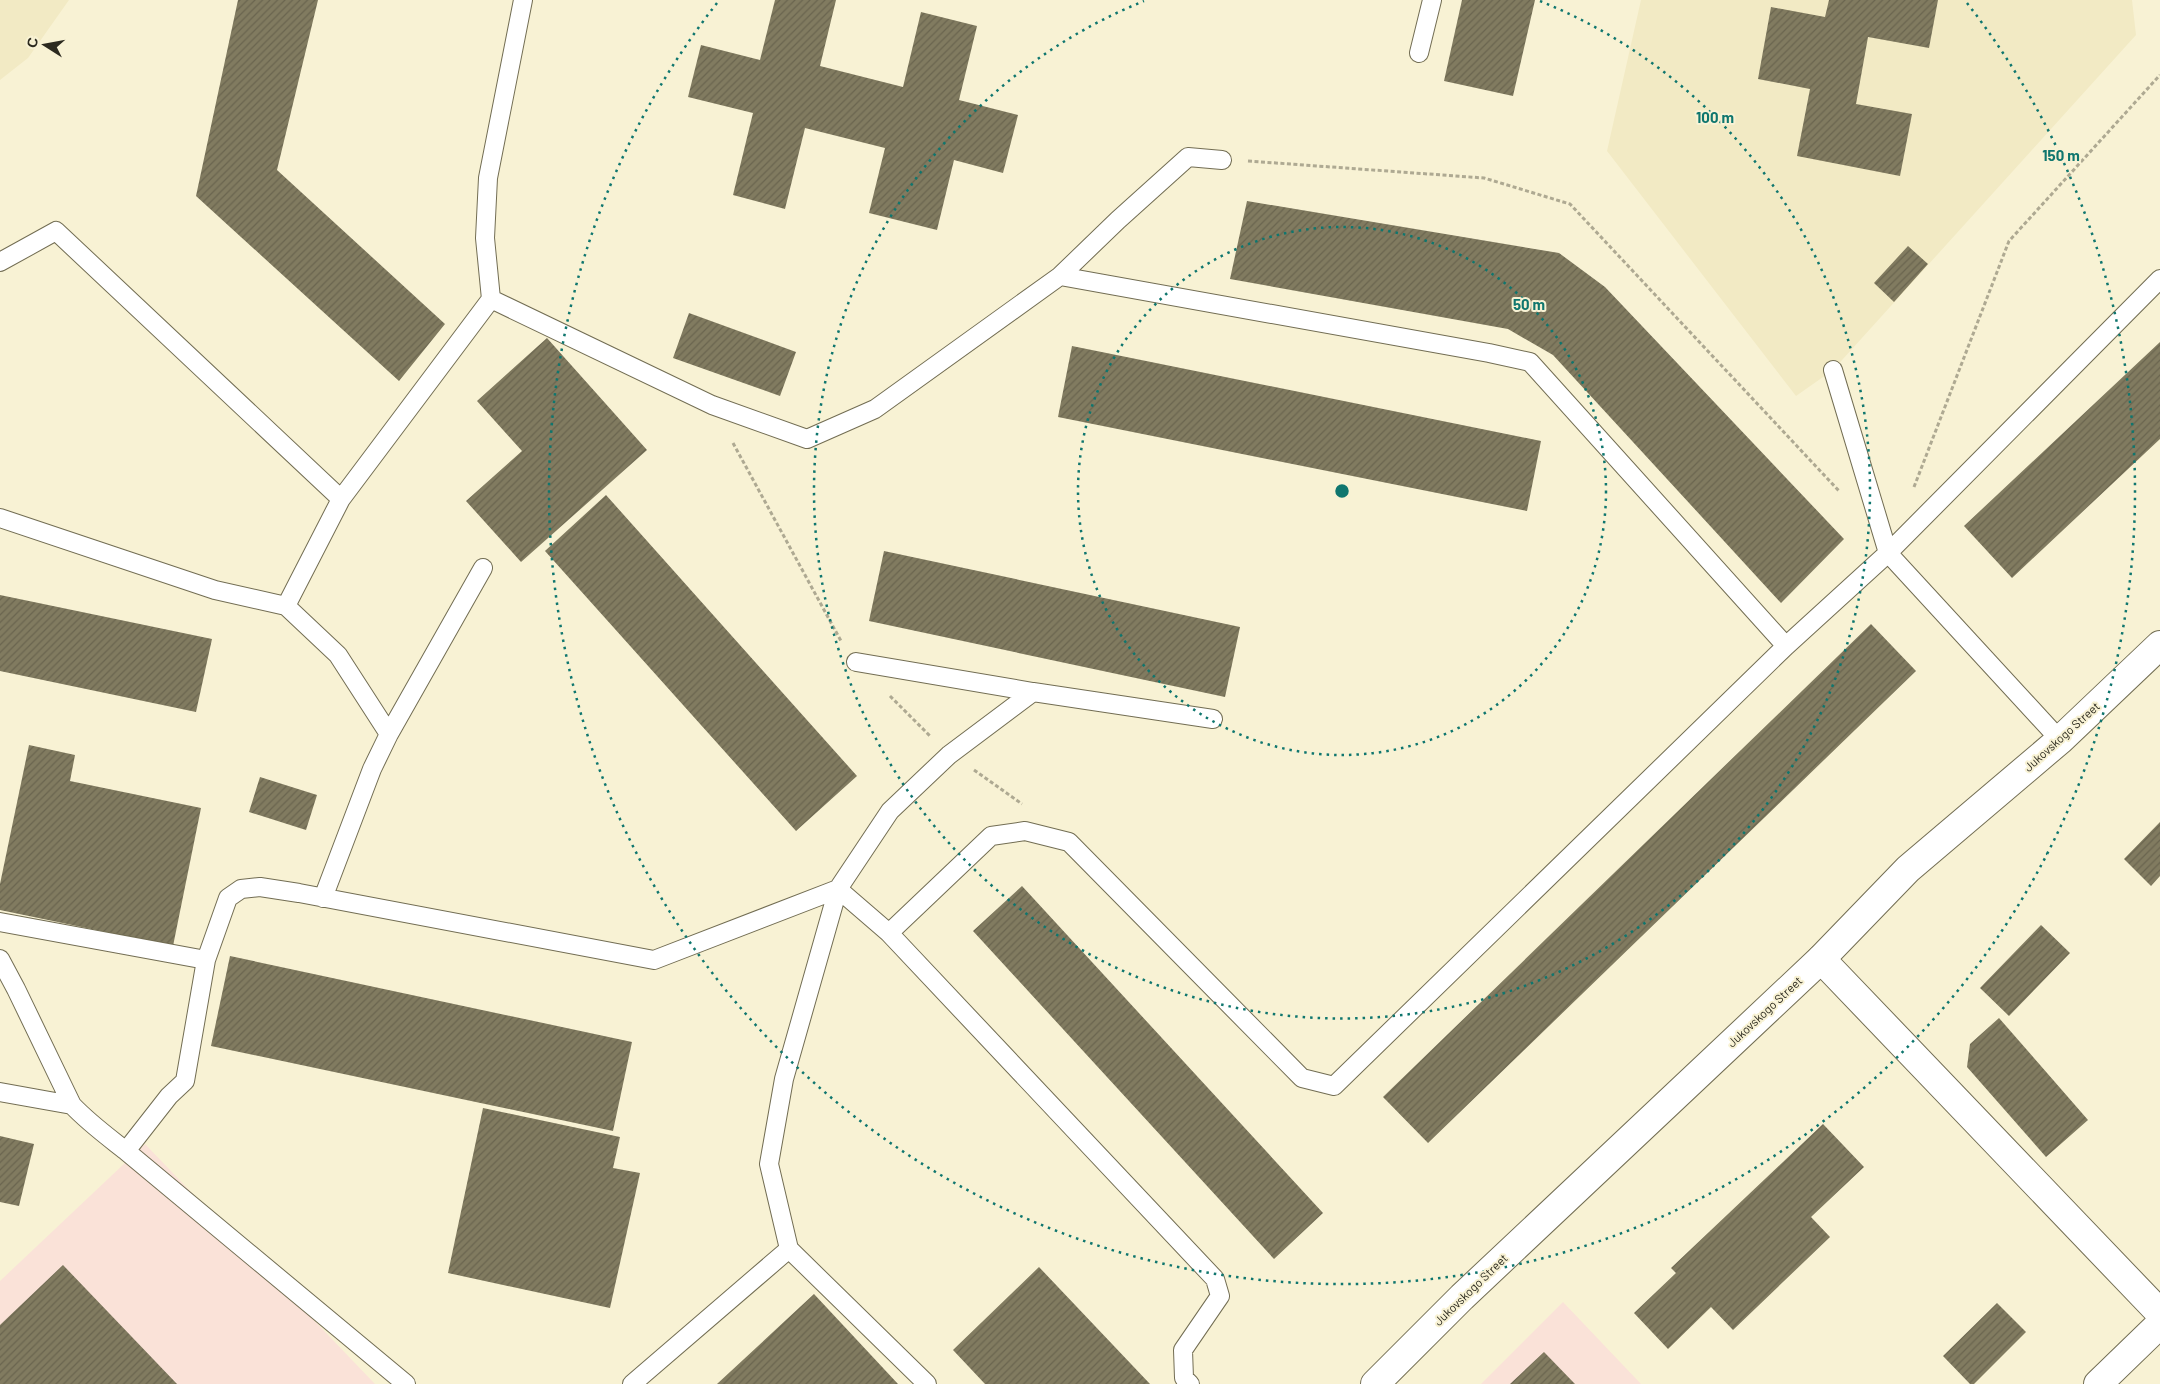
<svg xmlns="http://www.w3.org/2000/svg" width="2160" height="1384" font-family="Barlow,sans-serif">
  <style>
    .commercial { fill: #fae2d8 }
    .built { fill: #f2eac4 }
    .building { fill: url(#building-hatch) }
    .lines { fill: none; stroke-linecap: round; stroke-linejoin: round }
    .lane-casing { stroke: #726d53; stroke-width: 20 }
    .street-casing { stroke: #726d53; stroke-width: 30 }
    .primary-casing { stroke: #726d53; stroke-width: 30 }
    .path { stroke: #aea992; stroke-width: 3; stroke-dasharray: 4 2.5; stroke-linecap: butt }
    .lane { stroke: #fff; stroke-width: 18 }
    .street { stroke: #fff; stroke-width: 28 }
    .primary { stroke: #fff; stroke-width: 28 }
    .ring { fill: none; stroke: #0f766e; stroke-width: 2.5; stroke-dasharray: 2.5 5 }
    .labels { text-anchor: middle; stroke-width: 4; stroke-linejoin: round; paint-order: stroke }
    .street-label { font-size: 12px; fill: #2c2a1f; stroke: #f8f2d4 }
    .centre { fill: #0f766e; stroke: #f8f2d4; stroke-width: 2.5 }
    .ring-label { font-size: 15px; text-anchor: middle; font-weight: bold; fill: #0f766e; stroke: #f8f2d4; stroke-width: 4; stroke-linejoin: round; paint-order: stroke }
  </style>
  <defs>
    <pattern id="building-hatch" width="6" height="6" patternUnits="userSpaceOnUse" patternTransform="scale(1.25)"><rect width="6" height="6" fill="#817b60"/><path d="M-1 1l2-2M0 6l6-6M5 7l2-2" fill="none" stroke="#6a654f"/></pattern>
  </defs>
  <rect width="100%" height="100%" fill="#f8f2d4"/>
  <!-- commercial -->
  <path class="commercial" d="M145 1144 375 1384H0V1281Z
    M1563 1302 1641 1384H1481Z"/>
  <!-- built -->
  <path class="built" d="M0 0H69L28 58 0 80Z
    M1641 0H2132L2136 35 1833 370 1796 396 1607 151Z"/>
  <!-- building -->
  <path class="building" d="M238 0H318L277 170 445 324 399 381 196 196Z
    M775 0H836L820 66 903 87 921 12 977 26 959 100 1018 115 1003 173 954 160 937 230 869 213 885 148 805 128 785 209 733 195 753 113 688 97 701 45 760 60Z
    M1462 0H1535L1513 96 1444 81Z
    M1829 0H1938L1929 48 1868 37 1856 104 1912 114 1900 176 1797 156 1810 89 1758 79 1771 7 1825 17Z
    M1247 201 1559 253 1605 287 1844 539 1781 603 1553 355 1508 329 1230 279Z
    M1908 246 1928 264 1894 302 1874 283Z
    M689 313 796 352 780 396 673 358Z
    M547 338 647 450 521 562 466 501 522 451 477 401Z
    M2160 342V439L2012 578 1964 526Z
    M1072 346 1541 441 1527 511 1058 417Z
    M606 495 857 776 796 831 545 551Z
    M884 551 1240 627 1225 697 869 621Z
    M0 595 212 639 196 712 0 671Z
    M1871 624 1916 671 1428 1143 1383 1097Z
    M29 745 75 755 70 781 201 808 173 946 0 910V884Z
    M260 777 317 795 306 830 249 812Z
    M2160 822V876L2151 886 2124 859Z
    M1022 886 1323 1213 1274 1259 973 931Z
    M2041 925 2070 953 2009 1016 1980 988Z
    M230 956 632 1042 613 1131 211 1046Z
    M1999 1018 2088 1120 2046 1157 1967 1067 1970 1044Z
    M483 1108 620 1137 613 1168 640 1173 610 1308 448 1273Z
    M1823 1124 1864 1167 1811 1217 1830 1237 1733 1330 1711 1307 1668 1349 1634 1313 1676 1273 1671 1268Z
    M0 1136 34 1144 19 1206 0 1202Z
    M63 1265 177 1384H0V1325Z
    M1039 1267 1150 1384H985L953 1350Z
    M814 1294 898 1384H717Z
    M1997 1303 2026 1332 1974 1384H1970L1943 1356Z
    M1544 1352 1575 1384H1510Z"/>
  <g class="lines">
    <defs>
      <path id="lane" d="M1419 53 1432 0
        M0 262 56 231 341 499
        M1060 276 1489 353 1530 362 1786 646
        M491 299 485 238 488 178 523 0
        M1833 370 1888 553 2060 740
        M0 518 215 590 286 606
        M856 662 1033 692
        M389 734 338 655 286 606 341 499 491 299 712 405 807 439 875 409 1060 276 1118 220 1188 157 1222 160
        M838 889 889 933 1215 1279 1220 1296 1183 1350 1184 1378 1190 1384
        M323 898 372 769 389 734 483 568
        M0 922 206 960
        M889 933 991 836 1025 831 1069 842 1302 1078 1334 1086 1786 646 1888 553 2160 279
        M0 959 16 989 72 1105C89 1123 107 1136 126 1151L406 1384
        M0 1092 72 1105
        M126 1151 169 1096 185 1081 206 960 228 898 241 889 260 887 299 893 654 960 838 889
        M632 1384 789 1249
        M927 1384 789 1249 769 1164 784 1079 838 889 890 811 949 755 1033 692 1213 719"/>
      <path id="street" d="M1821 959 2160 1313
        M2098 1384 2160 1324"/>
      <path id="primary" d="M1375 1384 1462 1297 1821 959 1908 869 2060 740 2160 645"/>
    </defs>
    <!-- lane casing -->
    <use href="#lane" class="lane-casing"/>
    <!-- street casing -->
    <use href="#street" class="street-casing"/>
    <!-- primary casing -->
    <use href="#primary" class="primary-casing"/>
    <!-- path -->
    <path class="path" d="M1248 161 1484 178 1570 204 1840 492
      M733 443 841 641
      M1914 487 2009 241 2160 75
      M890 696 930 736
      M974 770 1022 804"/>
    <!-- lane -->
    <use href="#lane" class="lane"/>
    <!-- street -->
    <use href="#street" class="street"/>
    <!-- primary -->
    <use href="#primary" class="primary"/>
  </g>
  <!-- distance rings -->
  <g class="ring">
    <circle cx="1342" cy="491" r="264"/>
    <path d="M1540 1A528 528 0 1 1 1144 1"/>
    <path d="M1967 3A793 793 0 1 1 717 3"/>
  </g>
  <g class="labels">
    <!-- street labels -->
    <g class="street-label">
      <text transform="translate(2062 737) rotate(-42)" y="4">Jukovskogo Street</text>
      <text transform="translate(1765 1012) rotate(-43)" y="4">Jukovskogo Street</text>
      <text transform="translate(1471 1290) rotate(-44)" y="4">Jukovskogo Street</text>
    </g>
  </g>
  <circle cx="1342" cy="491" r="8" class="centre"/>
  <g class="ring-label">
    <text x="1715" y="123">100 m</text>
    <text x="2061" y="161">150 m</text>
    <text x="1529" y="310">50 m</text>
  </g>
  <!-- north arrow -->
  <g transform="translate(45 45) rotate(281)" stroke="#f8f2d4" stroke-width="4" paint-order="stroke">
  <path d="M0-4L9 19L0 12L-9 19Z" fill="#2c2a1f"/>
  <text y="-8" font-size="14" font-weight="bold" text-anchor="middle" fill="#2c2a1f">С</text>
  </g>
</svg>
